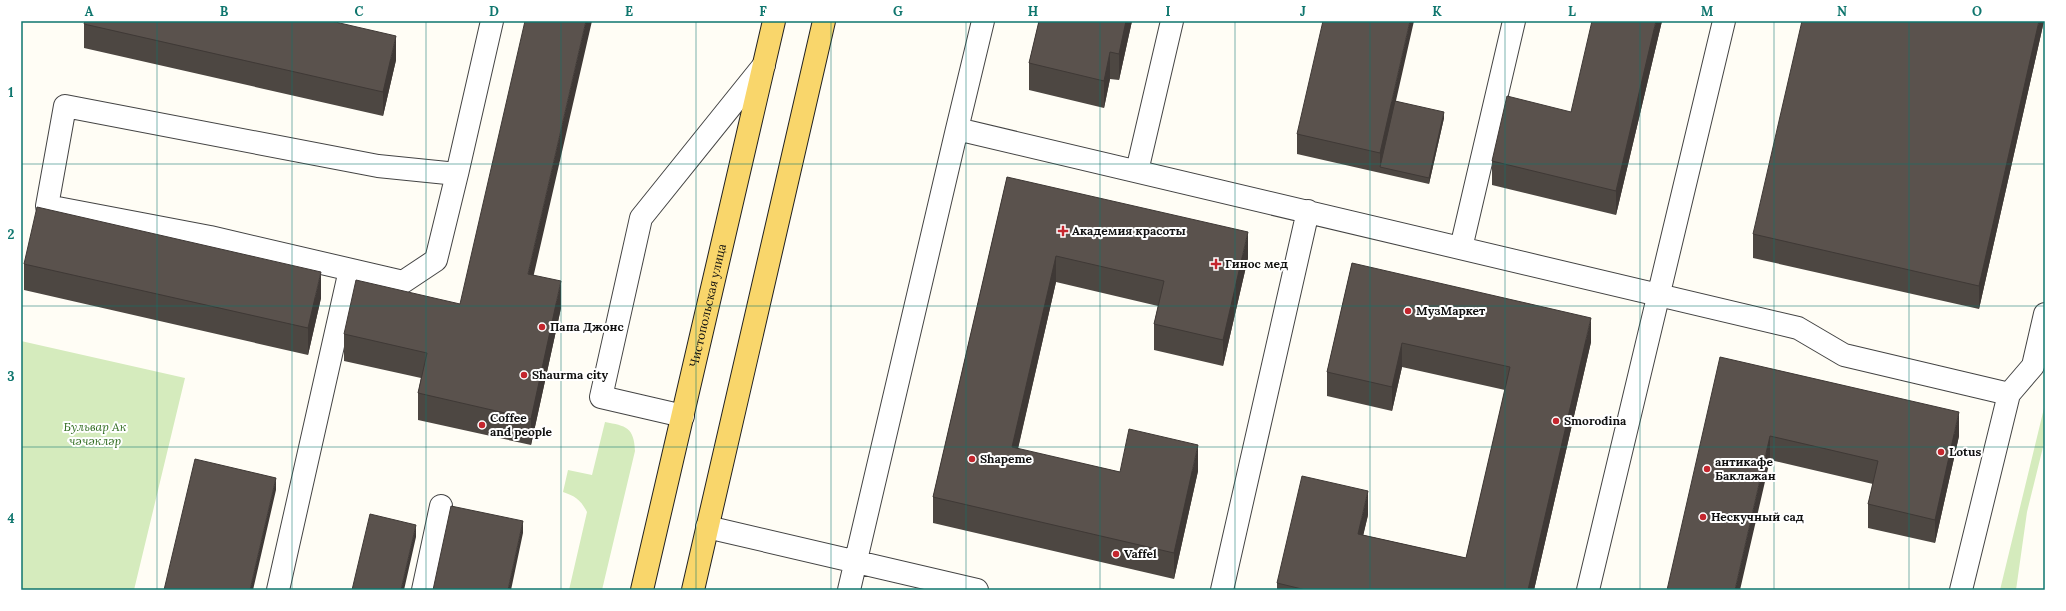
<svg xmlns="http://www.w3.org/2000/svg" width="2066" height="611" font-family="Lora,serif">
  <style>
    .green { fill: #d5ebbd }
    .lines { fill: none; stroke-linecap: round; stroke-linejoin: round }
    .minor-casing { stroke: #444; stroke-width: 24 }
    .major-casing { stroke: #222; stroke-width: 24 }
    .minor { stroke: #fff; stroke-width: 22 }
    .major { stroke: #f9d66b; stroke-width: 22 }
    .wall { fill: #4d4742 }
    .shaded-wall { fill: #3f3936 }
    .building { fill: #5a524d; stroke: #3f3936 }
    .grid { fill: none; stroke: #0f766e; stroke-width: 1; stroke-opacity: 0.55 }
    .poi-dot { fill: #c4262e; stroke: #fff; stroke-width: 1.5 }
    .labels { text-anchor: middle; stroke-width: 4; stroke-linejoin: round; paint-order: stroke }
    .poi-label { font-size: 12px; font-weight: bold; fill: #111; stroke: #fff; text-anchor: start }
    .street-label { font-size: 12px; fill: #111; stroke: #fff }
    .park-label { font-size: 12px; font-style: italic; fill: #2f6b1f; stroke: #fff }
    .neatline { fill: none; stroke: #0f766e; stroke-width: 1.5 }
    .grid-label { font-size: 13px; text-anchor: middle; font-weight: bold; fill: #0f766e }
  </style>
  <rect width="100%" height="100%" fill="#fffdf5"/>
  <!-- green -->
  <path class="green" d="M21 341 185 378 134 590H21Z
    M2045 404V439L2027 512 2016 590H2000Z
    M605 422C626 426 634 427 635 451L602 590H569L587 512C581 500 575 496 563 492L568 470 592 475Z"/>
  <g class="lines">
    <defs>
      <path id="minor" d="M65 106 378 166 457 174 436 260 403 282 210 237 47 206Z
        M957 129 983 21
        M1137 171 1172 21
        M457 174 492 21
        M1461 248 1514 21
        M683 416 601 397 641 218 764 65
        M707 527 977 590
        M278 590 350 270
        M423 590 441 506
        M849 590 957 129 1798 328 1844 355 2009 394
        M1222 590 1308 211
        M1588 590 1724 21
        M1961 590 2009 394 2033 366 2045 314"/>
      <g id="major">
        <path id="s1" d="M642 590 774 21"/>
        <path d="M693 590 824 21"/>
      </g>
    </defs>
    <!-- minor casing -->
    <use href="#minor" class="minor-casing"/>
    <!-- major casing -->
    <use href="#major" class="major-casing"/>
    <!-- minor -->
    <use href="#minor" class="minor"/>
    <!-- major -->
    <use href="#major" class="major"/>
  </g>
  <!-- wall -->
  <path class="wall" d="M1039 21H1132L1119 80 1110 79 1104 108 1029 90V63Z
    M1662 21 1616 215 1492 185V161L1571 112Z
    M2044 21 1979 309 1753 258V234Z
    M84 24 396 60 383 116 84 48Z
    M1396 101 1444 118 1429 184 1297 154V134Z
    M1007 177 1248 258 1223 366 1154 350V324L1158 306 1056 282 1018 449 1120 472 1198 471 1174 579 933 523V497Z
    M1352 263 1591 342 1534 590H1277V583L1368 515 1363 535 1466 558 1505 390 1402 367 1392 411 1327 396V372Z
    M24 264 321 298 308 355 24 290Z
    M534 275 561 308 531 445 418 420V393L421 378 344 361V334L460 304Z
    M1720 357 1959 436 1935 543 1868 528V504L1873 484 1770 460Z"/>
  <!-- shaded-wall -->
  <path class="shaded-wall" d="M586 21H592L528 300V274Z
    M1126 21H1132L1119 80V54Z
    M1410 21H1414L1381 167H1380V153Z
    M1656 21H1662L1616 215V191Z
    M2039 21H2044L1979 309V286Z
    M396 36V60L383 116V92Z
    M1110 52V79L1104 108V81Z
    M1444 112V118L1429 184V178Z
    M1248 232V258L1223 366V340Z
    M1056 256V282L1012 474V447Z
    M321 272V298L308 355V328Z
    M561 281V308L531 445V419Z
    M1591 318V342L1534 590H1528Z
    M1402 343V367L1392 411V387Z
    M1959 412V436L1935 543V520Z
    M1770 436V460L1740 590H1735Z
    M1198 445V471L1174 579V553Z
    M276 478V490L253 590H250Z
    M1368 491V515L1358 558V534Z
    M523 521V533L511 590H508Z
    M416 525V537L404 590H401Z"/>
  <!-- building -->
  <path class="building" d="M85 21H331L396 36 383 92 84 24Z
    M525 21H586L528 274 561 281 531 419 418 393 427 353 344 334 356 280 460 304Z
    M1039 21H1126L1119 54 1110 52 1104 81 1029 63Z
    M1323 21H1410L1380 153 1297 134Z
    M1592 21H1656L1616 191 1492 161 1507 96 1571 112Z
    M1802 21H2039L1979 286 1753 234Z
    M1395 101 1444 112 1429 178 1380 167Z
    M1007 177 1248 232 1223 340 1154 324 1164 281 1056 256 1012 447 1120 472 1129 429 1198 445 1174 553 933 497Z
    M37 207 321 272 308 328 24 264Z
    M1352 263 1591 318 1528 590H1306L1277 583 1302 476 1368 491 1358 534 1466 558 1510 367 1402 343 1392 387 1327 372Z
    M1720 357 1959 412 1935 520 1868 504 1878 461 1770 436 1735 590H1667Z
    M195 459 276 478 250 590H164Z
    M451 506 523 521 508 590H433Z
    M370 514 416 525 401 590H352Z"/>
  <!-- grid -->
  <path class="grid" d="M157 21V590M292 21V590M426 21V590M561 21V590M696 21V590M831 21V590M966 21V590M1100 21V590M1235 21V590M1370 21V590M1505 21V590M1640 21V590M1774 21V590M1909 21V590M21 164H2045M21 306H2045M21 447H2045"/>
  <!-- markers -->
  <g class="poi-dot">
    <path d="M1061 225h4v4h4v4h-4v4h-4v-4h-4v-4h4z"/>
    <path d="M1214 258h4v4h4v4h-4v4h-4v-4h-4v-4h4z"/>
    <circle cx="1408" cy="311" r="4"/>
    <circle cx="542" cy="327" r="4"/>
    <circle cx="524" cy="375" r="4"/>
    <circle cx="1556" cy="421" r="4"/>
    <circle cx="482" cy="425" r="4"/>
    <circle cx="1941" cy="452" r="4"/>
    <circle cx="972" cy="459" r="4"/>
    <circle cx="1707" cy="469" r="4"/>
    <circle cx="1703" cy="517" r="4"/>
    <circle cx="1116" cy="554" r="4"/>
  </g>
  <g class="labels">
    <!-- poi labels -->
    <g class="poi-label">
      <text x="1072" y="235">Академия красоты</text>
      <text x="1225" y="268">Гинос мед</text>
      <text x="1416" y="315">МузМаркет</text>
      <text x="550" y="331">Папа Джонс</text>
      <text x="532" y="379">Shaurma city</text>
      <text x="490" y="422">Coffee<tspan x="490" dy="14">and people</tspan></text>
      <text x="1564" y="425">Smorodina</text>
      <text x="1949" y="456">Lotus</text>
      <text x="980" y="463">Shapeme</text>
      <text x="1715" y="466">антикафе<tspan x="1715" dy="14">Баклажан</tspan></text>
      <text x="1711" y="521">Нескучный сад</text>
      <text x="1124" y="558">Vaffel</text>
    </g>
    <!-- street labels -->
    <g class="street-label">
      <text dy="4" stroke="none"><textPath href="#s1" startOffset="292">Чистопольская улица</textPath></text>
    </g>
    <!-- park labels -->
    <g class="park-label">
      <text x="95" y="431">Бульвар Ак<tspan x="95" dy="14">чәчәкләр</tspan></text>
    </g>
  </g>
  <!-- border -->
  <rect width="2066" height="611" fill="none" stroke="#ffffff" stroke-width="44"/>
  <rect x="22" y="22" width="2022" height="567" class="neatline"/>
  <g class="grid-label">
    <text x="89" y="16">A</text>
    <text x="224" y="16">B</text>
    <text x="359" y="16">C</text>
    <text x="494" y="16">D</text>
    <text x="629" y="16">E</text>
    <text x="763" y="16">F</text>
    <text x="898" y="16">G</text>
    <text x="1033" y="16">H</text>
    <text x="1168" y="16">I</text>
    <text x="1303" y="16">J</text>
    <text x="1437" y="16">K</text>
    <text x="1572" y="16">L</text>
    <text x="1707" y="16">M</text>
    <text x="1842" y="16">N</text>
    <text x="1977" y="16">O</text>
    <text x="11" y="97">1</text>
    <text x="11" y="239">2</text>
    <text x="11" y="381">3</text>
    <text x="11" y="523">4</text>
  </g>
</svg>
